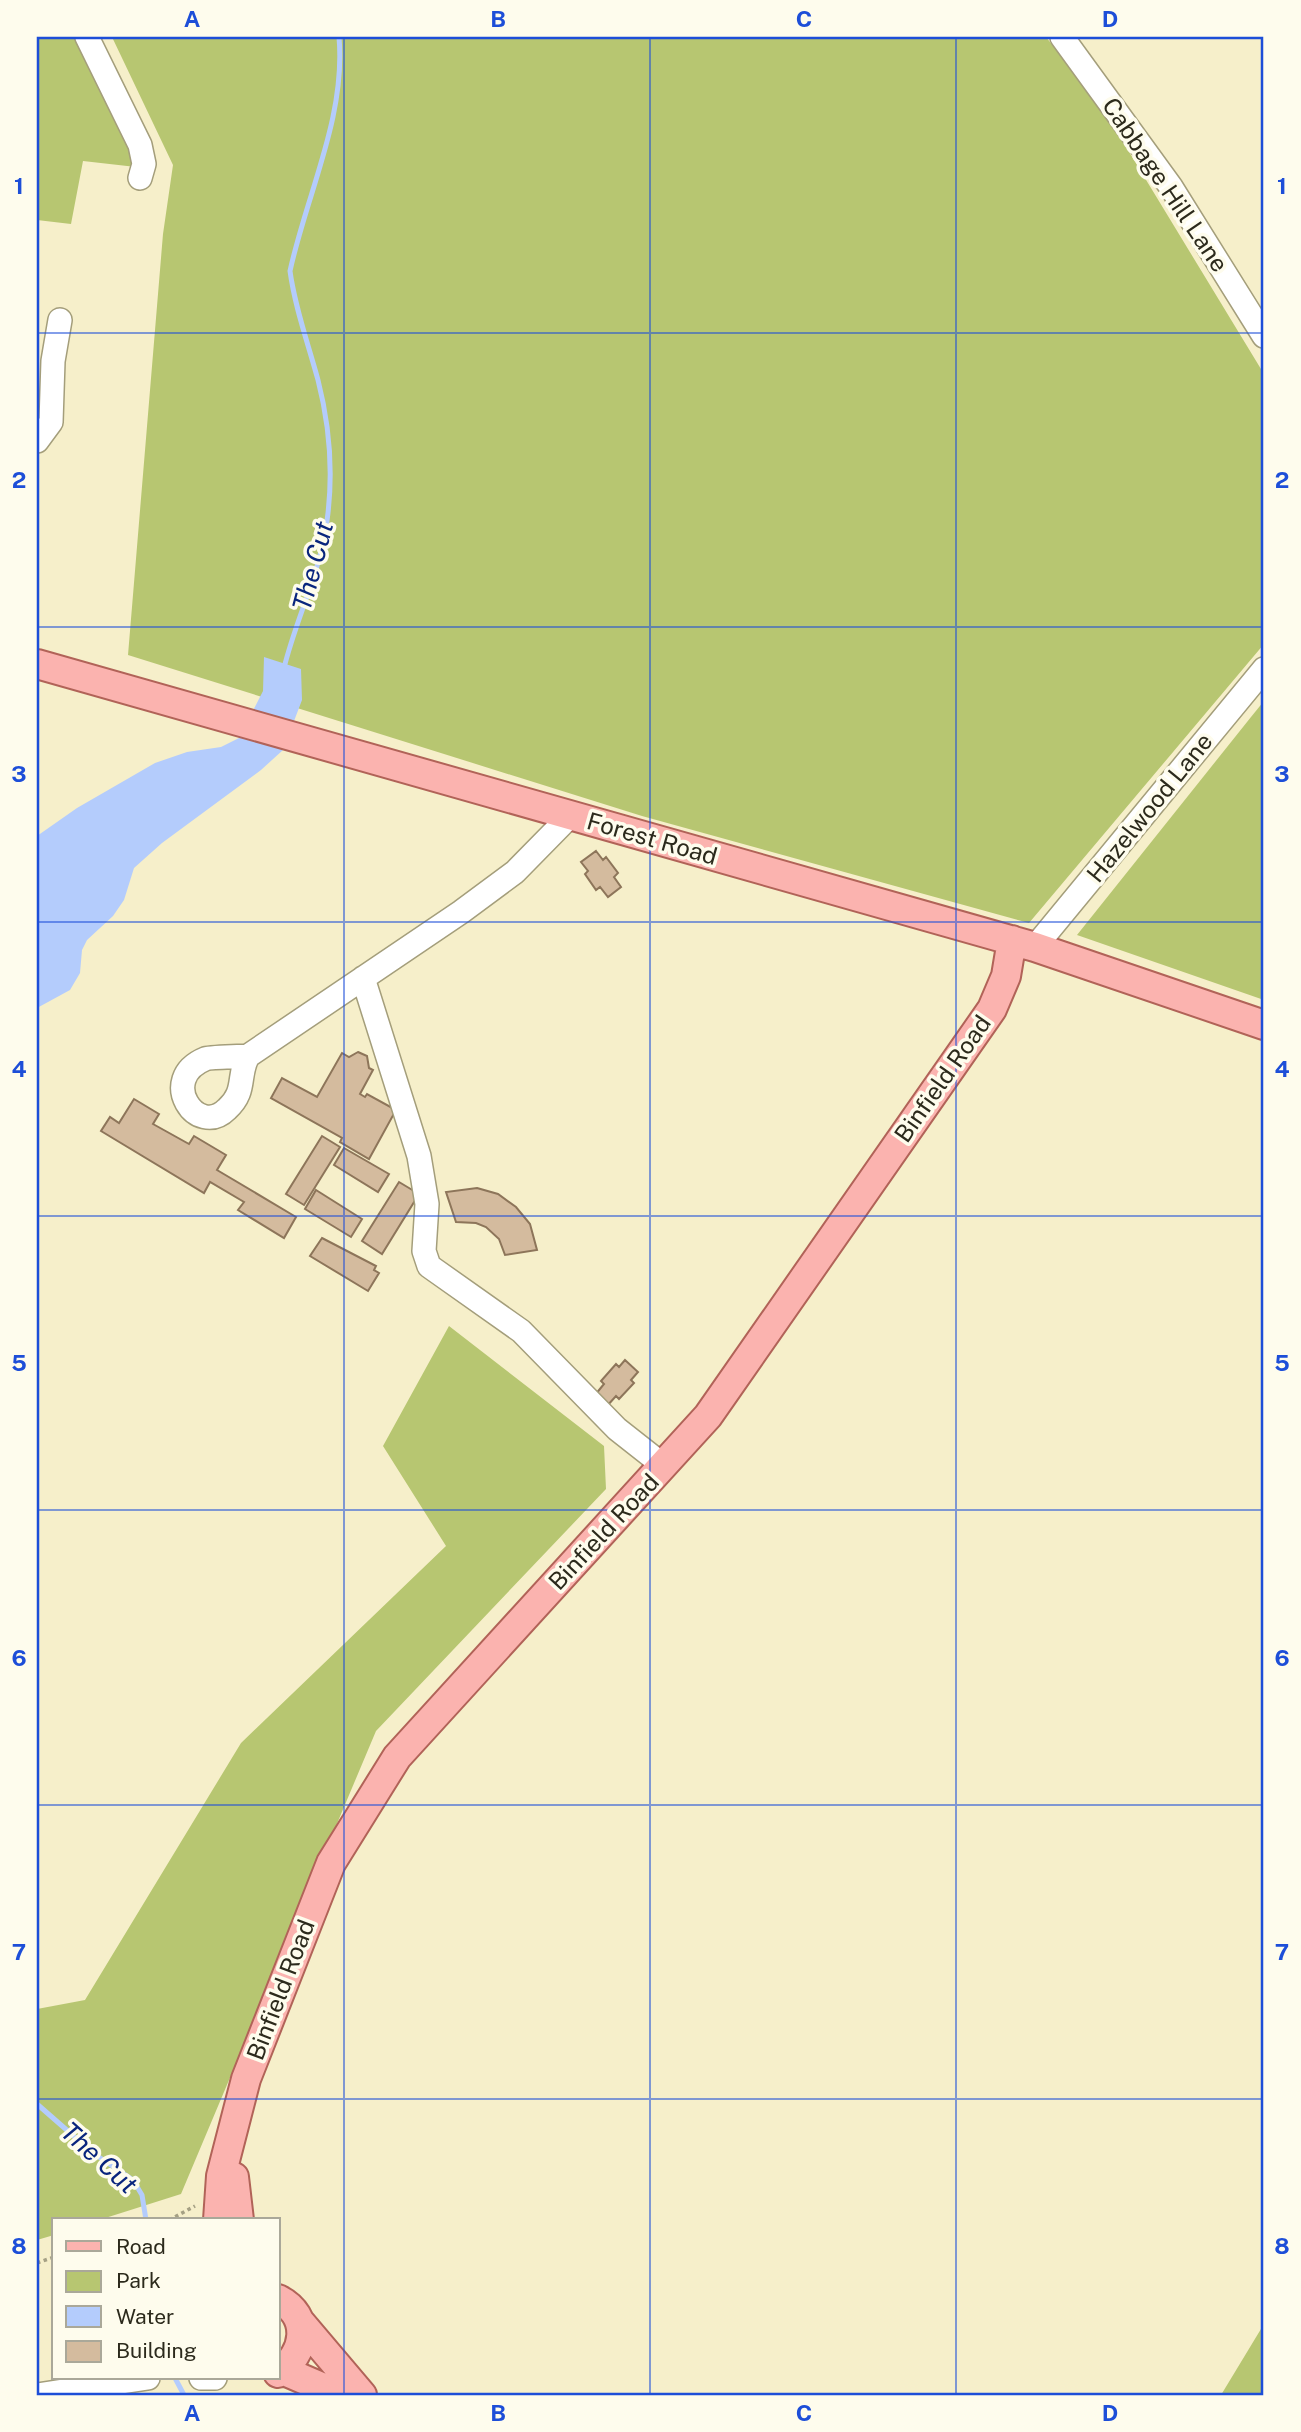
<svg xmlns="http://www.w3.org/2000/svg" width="1301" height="2432" font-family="'Public Sans',sans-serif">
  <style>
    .green { fill: #b7c671 }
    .water { fill: #b4ccfc }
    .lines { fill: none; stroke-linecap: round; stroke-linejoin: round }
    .stream { stroke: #b4ccfc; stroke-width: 5 }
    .building { fill: #d4bb9e; stroke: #8d755a; stroke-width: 2 }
    .minor-casing { stroke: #a49e7b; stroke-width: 26 }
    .major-casing { stroke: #b16358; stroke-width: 32 }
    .path { stroke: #a5a084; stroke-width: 3.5; stroke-dasharray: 3.5 3.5; stroke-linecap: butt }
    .minor { stroke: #fff; stroke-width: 23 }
    .major { stroke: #fbb3af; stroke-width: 28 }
    .grid { fill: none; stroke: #1d4ed8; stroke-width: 2; stroke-opacity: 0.55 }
    .labels { text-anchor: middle; stroke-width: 7; stroke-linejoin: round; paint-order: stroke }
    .street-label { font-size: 24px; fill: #2c2a1c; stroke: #fefced }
    .water-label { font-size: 26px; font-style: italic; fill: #09257d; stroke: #fefced }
    .neatline { fill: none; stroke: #1d4ed8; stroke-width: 2.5 }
    .grid-label { font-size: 23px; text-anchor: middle; font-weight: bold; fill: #1d4ed8 }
  </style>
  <rect width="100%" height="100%" fill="#f6efca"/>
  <!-- green -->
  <path class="green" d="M37 37H80L136 167 83 161 71 224 37 220Z
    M112 37H1046L1103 109 1264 374V644L1029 923 642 816 128 655 163 234 173 165Z
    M1264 701V1000L1077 935 1251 717Z
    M449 1326 604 1446 606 1489 376 1731 181 2194 99 2220H54V2235L37 2240V2009L85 2000 241 1743 446 1546 383 1446Z
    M1264 2324V2395H1221Z"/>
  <!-- water -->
  <path class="water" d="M264 657 301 669 302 700 283 750 261 770 162 843 134 868 124 900 113 916 87 940 82 950 80 973 70 990 37 1008V836L77 808 155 763 187 752 221 747 239 738 263 691Z"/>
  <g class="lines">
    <!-- stream -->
    <path class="stream" d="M284 668C297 615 322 570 328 513 333 469 329 423 318 380 308 343 295 308 290 271 307 193 346 117 339 37
      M37 2104 93 2153 133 2180 142 2195 146 2220
      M175 2378 184 2395"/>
  </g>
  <!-- building -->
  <path class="building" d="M596 851 603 860 606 857 618 873 614 877 621 887 608 897 600 887 596 890 585 874 588 871 581 862Z
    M358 1052 367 1056 369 1068 373 1070 360 1094 365 1097 367 1094 396 1110 369 1159 340 1142 342 1138 271 1098 282 1078 317 1097 342 1053 349 1057Z
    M134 1099 159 1114 153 1124 189 1144 194 1136 226 1155 217 1170 296 1217 284 1238 238 1210 244 1202 210 1182 204 1193 101 1131 110 1117 119 1123Z
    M322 1136 340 1147 304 1205 286 1194Z
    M344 1148 389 1174 378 1192 334 1165Z
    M399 1182 419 1194 382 1254 362 1241Z
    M477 1188 498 1194 516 1207 530 1224 537 1250 505 1255 499 1239 486 1227 476 1223 456 1222 446 1192Z
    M316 1190 362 1219 351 1237 305 1209Z
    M322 1238 376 1266 374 1270 379 1273 368 1291 310 1256Z
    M625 1360 638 1372 631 1380 634 1383 619 1399 616 1396 607 1406 595 1395 604 1384 601 1381 616 1364 619 1367Z"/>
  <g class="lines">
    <defs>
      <path id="minor" d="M87 37 140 145 144 164 140 178
        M1062 37 1171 187 1264 336
        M37 441 51 422 53 361 60 320
        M1035 947 1264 669
        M363 978 419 1156 427 1204 424 1251 429 1266 521 1331 617 1429 664 1466
        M248 1056C239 1057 210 1057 205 1059 157 1079 197 1139 227 1109 247 1091 237 1076 248 1056L461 912 515 872 570 816
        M201 2378H215
        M37 2395 148 2378"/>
      <path id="major" d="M37 664 1035 947 1264 1025
        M234 2177 239 2220
        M218 2220 221 2176 246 2079 331 1863 397 1757 708 1416 992 1009 1006 976 1012 940
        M278 2299C312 2316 306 2354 278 2373
        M301 2323 362 2395
        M282 2370 340 2395"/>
    </defs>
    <!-- minor casing -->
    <use href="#minor" class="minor-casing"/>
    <!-- major casing -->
    <use href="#major" class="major-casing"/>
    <!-- path -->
    <path class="path" d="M169 2220 195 2206
      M37 2263 54 2257"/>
    <!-- minor -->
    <use href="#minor" class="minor"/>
    <!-- major -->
    <use href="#major" class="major"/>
  </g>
  <!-- grid -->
  <path class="grid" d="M344 37V2395M650 37V2395M956 37V2395M37 333H1264M37 627H1264M37 922H1264M37 1216H1264M37 1510H1264M37 1805H1264M37 2099H1264"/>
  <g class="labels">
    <!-- street labels -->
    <g class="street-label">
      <text transform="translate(1165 185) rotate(56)" y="8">Cabbage Hill Lane</text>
      <text transform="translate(1150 808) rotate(-51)" y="8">Hazelwood Lane</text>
      <text transform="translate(652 839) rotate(16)" y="8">Forest Road</text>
      <text transform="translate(943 1079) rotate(-55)" y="8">Binfield Road</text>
      <text transform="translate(604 1532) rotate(-47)" y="8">Binfield Road</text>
      <text transform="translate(281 1990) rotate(-69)" y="8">Binfield Road</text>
    </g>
    <!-- water labels -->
    <g class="water-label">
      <text transform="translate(313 566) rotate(-75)" y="9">The Cut</text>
      <text transform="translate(99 2158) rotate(42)" y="9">The Cut</text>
    </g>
  </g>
  <!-- border -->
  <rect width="1301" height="2432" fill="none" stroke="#fefced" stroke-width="77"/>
  <!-- legend -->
  <rect x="52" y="2218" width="228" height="161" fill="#fefced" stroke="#aaa899" stroke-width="2"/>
  <rect x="66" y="2241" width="35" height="10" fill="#fbb3af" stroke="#aaa899" stroke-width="2"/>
  <text x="116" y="2254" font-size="21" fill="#2c2a1c">Road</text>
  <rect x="66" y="2271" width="35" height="21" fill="#b7c671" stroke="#aaa899" stroke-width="2"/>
  <text x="116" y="2288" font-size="21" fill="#2c2a1c">Park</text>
  <rect x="66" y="2306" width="35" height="21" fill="#b4ccfc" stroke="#aaa899" stroke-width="2"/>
  <text x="116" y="2324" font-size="21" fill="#2c2a1c">Water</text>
  <rect x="66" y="2341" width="35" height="21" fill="#d4bb9e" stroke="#aaa899" stroke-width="2"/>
  <text x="116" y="2358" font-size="21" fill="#2c2a1c">Building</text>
  <rect x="38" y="38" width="1224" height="2356" class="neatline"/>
  <g class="grid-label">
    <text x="192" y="27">A</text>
    <text x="498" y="27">B</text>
    <text x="804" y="27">C</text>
    <text x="1110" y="27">D</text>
    <text x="19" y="194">1</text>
    <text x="1282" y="194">1</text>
    <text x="19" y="488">2</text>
    <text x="1282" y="488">2</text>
    <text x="19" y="782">3</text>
    <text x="1282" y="782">3</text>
    <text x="19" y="1077">4</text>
    <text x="1282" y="1077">4</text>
    <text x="19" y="1371">5</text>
    <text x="1282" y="1371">5</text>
    <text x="19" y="1666">6</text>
    <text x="1282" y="1666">6</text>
    <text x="19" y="1960">7</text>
    <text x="1282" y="1960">7</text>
    <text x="19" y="2254">8</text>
    <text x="1282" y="2254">8</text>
    <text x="192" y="2421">A</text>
    <text x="498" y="2421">B</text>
    <text x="804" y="2421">C</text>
    <text x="1110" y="2421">D</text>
  </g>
</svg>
